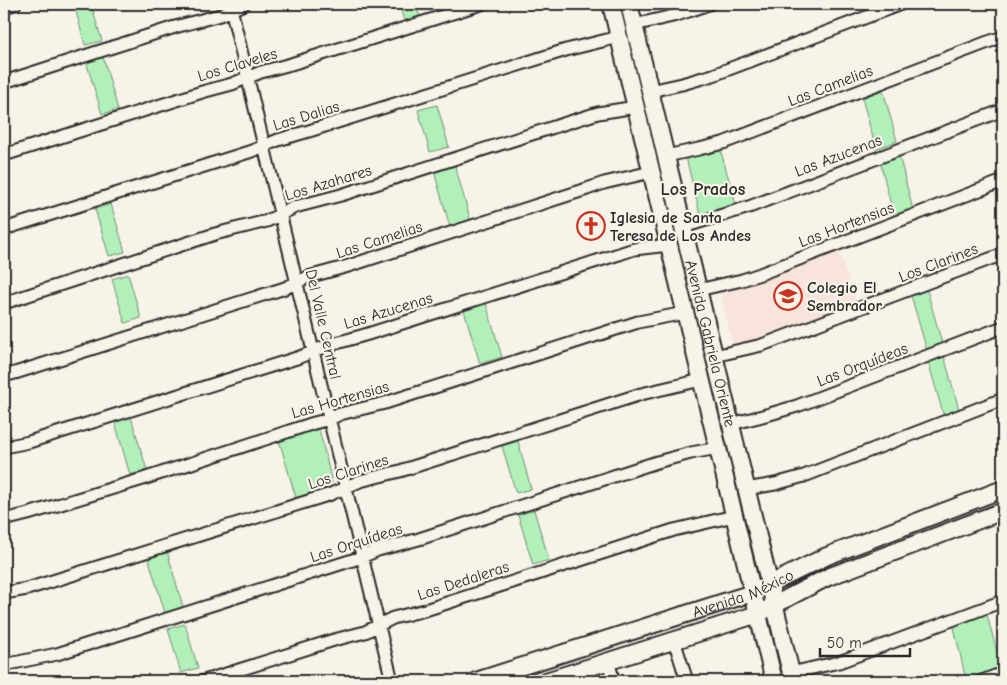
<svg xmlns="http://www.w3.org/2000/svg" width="1007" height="685" font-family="'Comic Neue',sans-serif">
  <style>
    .built { fill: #f8e4da }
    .green { fill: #b1f1b9; stroke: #6e8e72 }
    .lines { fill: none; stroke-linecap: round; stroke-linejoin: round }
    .street-casing { stroke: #2b2b2b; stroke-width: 15 }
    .secondary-casing { stroke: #2b2b2b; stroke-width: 20 }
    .street { stroke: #f7f3e8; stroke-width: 11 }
    .secondary { stroke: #f7f3e8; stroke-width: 16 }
    .labels { text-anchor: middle; stroke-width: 4.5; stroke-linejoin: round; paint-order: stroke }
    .street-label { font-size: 16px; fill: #2b2b2b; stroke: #f7f3e8 }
    .poi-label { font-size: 16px; font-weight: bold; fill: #2b2b2b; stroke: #f7f3e8; text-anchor: start }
    .neighbourhood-label { font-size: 18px; font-weight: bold; fill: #2b2b2b; stroke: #f7f3e8 }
  </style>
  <rect width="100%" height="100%" fill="#f7f3e8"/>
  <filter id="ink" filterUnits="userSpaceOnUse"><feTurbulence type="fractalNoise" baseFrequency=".02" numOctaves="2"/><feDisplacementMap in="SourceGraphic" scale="10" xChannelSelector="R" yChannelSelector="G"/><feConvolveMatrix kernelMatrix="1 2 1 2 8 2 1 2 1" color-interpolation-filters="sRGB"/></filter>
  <g filter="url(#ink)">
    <!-- built -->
    <path class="built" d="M837 248 857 303 760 340 733 346 720 289 769 277Z"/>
    <!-- green -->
    <path class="green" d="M74 4H91L102 41 85 45Z
      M399 4H416L420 17 404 21Z
      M102 53 118 110 102 114 85 58Z
      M883 90 897 141 876 149 862 98Z
      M437 105 449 147 430 152 418 110Z
      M720 148 736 205 700 215 686 157Z
      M899 155 913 210 894 217 880 161Z
      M454 162 471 222 450 227 433 168Z
      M111 204 125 252 109 256 95 209Z
      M128 274 141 318 125 323 112 279Z
      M927 290 943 347 927 351 911 295Z
      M485 300 502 357 480 364 463 307Z
      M944 356 960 413 944 417 928 361Z
      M130 414 147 470 130 475 114 419Z
      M319 429 332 482 327 490 296 498 279 440Z
      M518 441 531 489 516 493 502 446Z
      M534 510 549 560 533 565 518 515Z
      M167 551 183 607 165 613 148 557Z
      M986 611 1001 667 966 680 953 623Z
      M185 624 198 668 181 673 168 629Z"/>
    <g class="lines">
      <defs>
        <path id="street" d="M230 4 392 681
          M4 7 15 4
          M634 25 677 15 709 4
          M4 82 175 27 220 15 244 4
          M650 91 682 84 713 75 901 4
          M4 155 202 92 232 84 261 72 291 64 481 4
          M666 156 699 149 723 143 988 42 1003 37
          M683 227 749 207 1003 110
          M4 229 252 151 278 140 309 131 566 50 619 37
          M698 290 742 280 760 274 1003 181
          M4 303 215 234 267 221 295 207 341 195 582 118 598 113 636 107
          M714 356 762 345 1003 254
          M4 376 15 373 285 288 308 277 345 267 587 189 604 183 651 172
          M731 424 770 414 797 406 1003 327
          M4 447 29 442 300 357 326 346 368 334 619 254 634 249 669 245
          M746 489 775 484 804 476 1003 399
          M4 520 28 514 143 479 314 423 330 419 340 414 385 403 638 322 685 313
          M4 593 27 589 331 494 360 481 400 471 641 394 701 380
          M674 640 687 681
          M608 662 614 681
          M4 665 57 654 362 557 378 550 419 539 657 462 691 453 718 448
          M791 673 839 662 1003 601
          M204 681 334 640 365 632 393 618 425 610 674 530 734 516
          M982 681 1003 673"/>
        <g id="secondary">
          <path d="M611 4 774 681"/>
          <path id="s1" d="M629 4 793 681"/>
          <path id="s2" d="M476 681 752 593 827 556 1003 489"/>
          <path d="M546 681 758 614 795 594 828 577 1003 511"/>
        </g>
      </defs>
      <!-- street casing -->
      <use href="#street" class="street-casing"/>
      <!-- secondary casing -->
      <use href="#secondary" class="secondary-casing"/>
      <!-- street -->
      <use href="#street" class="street"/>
      <!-- secondary -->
      <use href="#secondary" class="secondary"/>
    </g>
  </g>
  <!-- icons -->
  <defs>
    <symbol id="church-ring" viewBox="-11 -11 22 22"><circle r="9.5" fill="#f7f3e8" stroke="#c8321e" stroke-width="1.5"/><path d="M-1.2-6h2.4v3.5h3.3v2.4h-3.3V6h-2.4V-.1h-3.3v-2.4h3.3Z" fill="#c8321e"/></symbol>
    <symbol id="school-ring" viewBox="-11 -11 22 22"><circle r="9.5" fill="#f7f3e8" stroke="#c8321e" stroke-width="1.5"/><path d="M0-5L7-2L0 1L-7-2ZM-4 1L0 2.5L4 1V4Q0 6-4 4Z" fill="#c8321e"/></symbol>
  </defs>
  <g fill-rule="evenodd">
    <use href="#church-ring" x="575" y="210" width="32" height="32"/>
    <use href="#school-ring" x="772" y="280" width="32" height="32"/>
  </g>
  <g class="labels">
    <!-- street labels -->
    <g class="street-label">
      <text transform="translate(237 64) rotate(-17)" y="6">Los Claveles</text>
      <text transform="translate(830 85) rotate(-21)" y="6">Las Camelias</text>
      <text transform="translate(306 115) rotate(-17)" y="6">Las Dalias</text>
      <text transform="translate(838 155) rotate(-21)" y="6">Las Azucenas</text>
      <text transform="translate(328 182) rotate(-17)" y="6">Los Azahares</text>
      <text transform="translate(846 224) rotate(-21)" y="6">Las Hortensias</text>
      <text transform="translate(379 239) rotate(-18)" y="6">Las Camelias</text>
      <text transform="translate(938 262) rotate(-21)" y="6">Los Clarines</text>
      <text transform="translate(388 310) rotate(-17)" y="6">Las Azucenas</text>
      <text transform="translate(324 324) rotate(77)" y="6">Del Valle Central</text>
      <text dy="6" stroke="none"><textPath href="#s1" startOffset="349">Avenida Gabriela Oriente</textPath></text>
      <text transform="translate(862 364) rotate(-21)" y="6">Las Orquídeas</text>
      <text transform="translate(340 399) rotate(-16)" y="6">Las Hortensias</text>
      <text transform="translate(348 471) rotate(-18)" y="6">Los Clarines</text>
      <text transform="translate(356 542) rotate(-18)" y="6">Las Orquídeas</text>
      <text transform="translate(463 580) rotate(-18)" y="6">Las Dedaleras</text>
      <text dy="6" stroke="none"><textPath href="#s2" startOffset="281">Avenida México</textPath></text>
    </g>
    <!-- poi labels -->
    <g class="poi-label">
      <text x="610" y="223">Iglesia de Santa<tspan x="610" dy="18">Teresa de Los Andes</tspan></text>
      <text x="807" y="293">Colegio El<tspan x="807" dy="18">Sembrador</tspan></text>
    </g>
    <!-- neighbourhood labels -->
    <g class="neighbourhood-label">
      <text x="703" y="195">Los Prados</text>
    </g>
  </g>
  <!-- margin -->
  <rect width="1007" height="685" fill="none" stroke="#f7f3e8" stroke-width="20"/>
  <rect x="10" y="10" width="987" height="665" fill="none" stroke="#2b2b2b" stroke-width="2" filter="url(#ink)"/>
  <!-- scale -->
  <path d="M820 648v8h90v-8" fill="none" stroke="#2b2b2b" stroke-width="2.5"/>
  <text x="827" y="648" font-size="15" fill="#2b2b2b" stroke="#f7f3e8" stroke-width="4" paint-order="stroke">50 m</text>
</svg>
